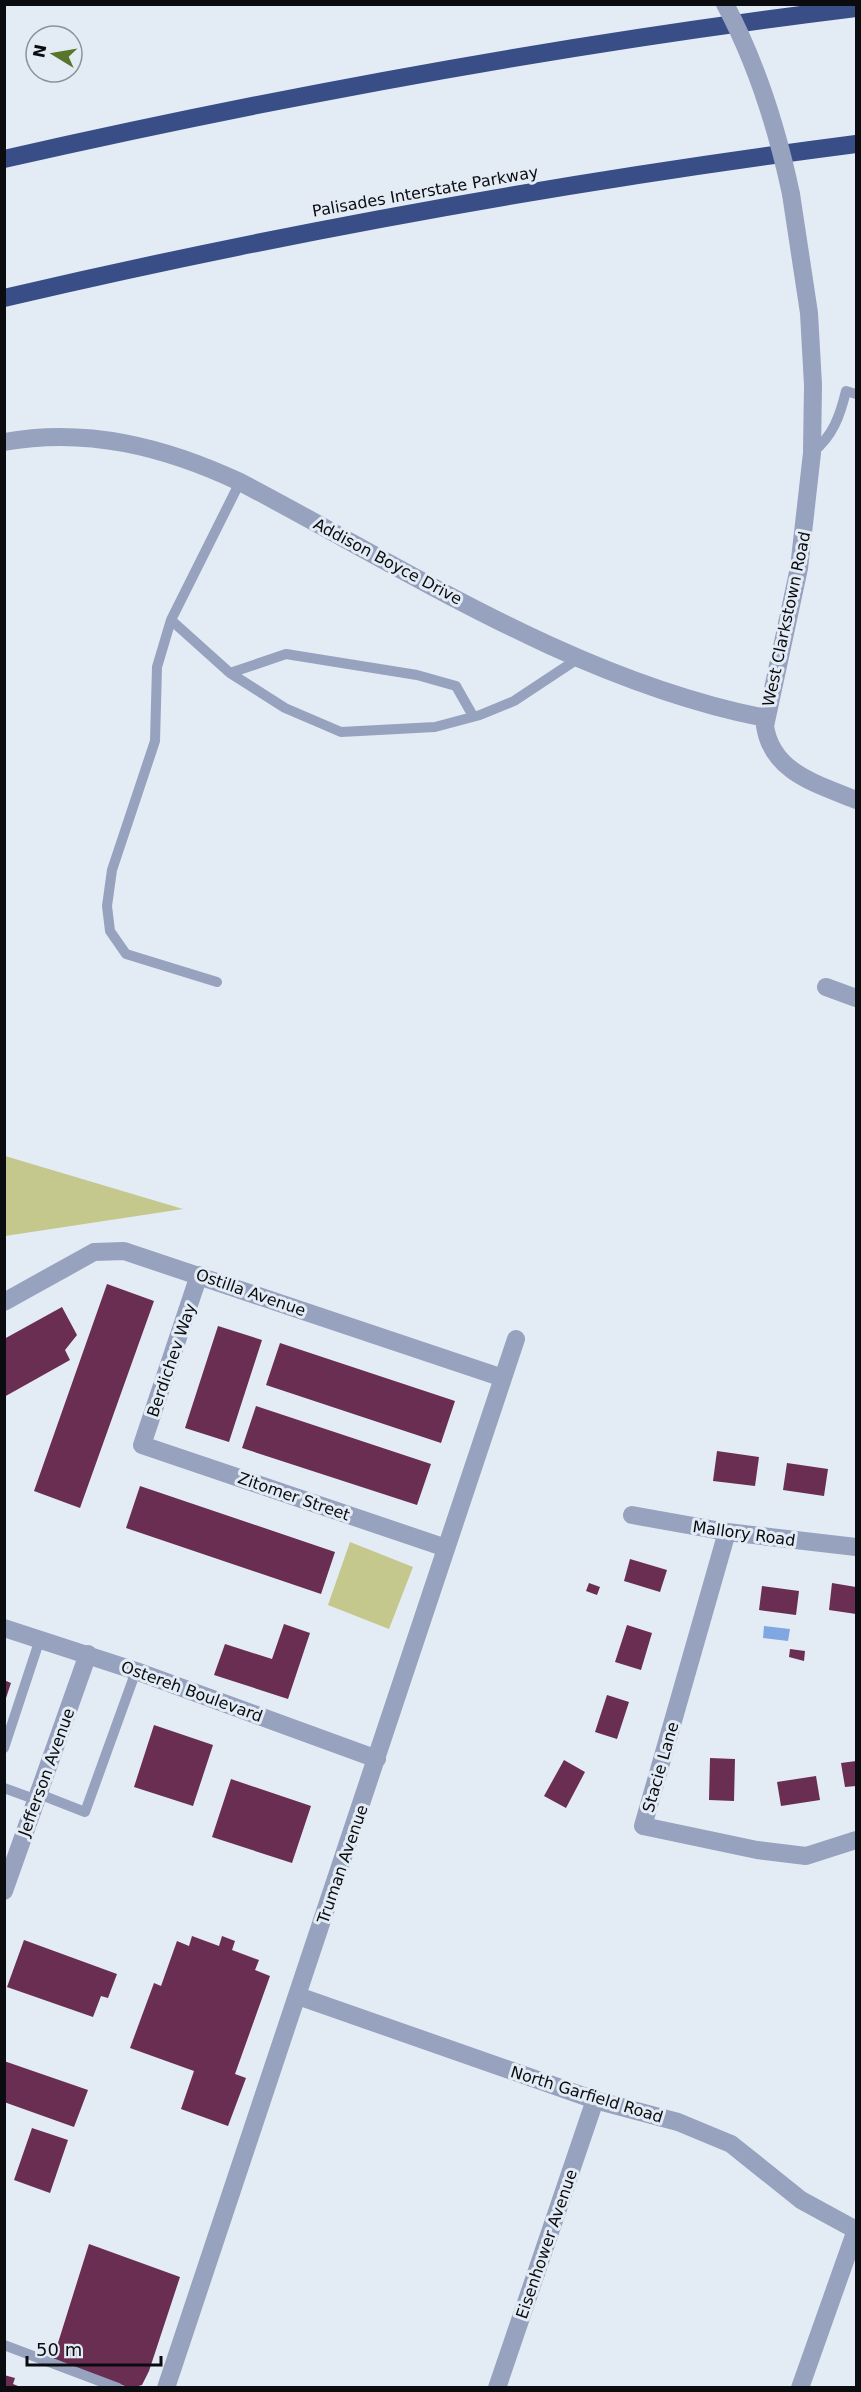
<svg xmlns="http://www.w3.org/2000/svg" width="861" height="2392" font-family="'DejaVu Sans',sans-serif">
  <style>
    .green { fill: #c4c88c }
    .water { fill: #81a7e3 }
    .building { fill: #6a2e52 }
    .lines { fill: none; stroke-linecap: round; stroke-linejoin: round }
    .service { stroke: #96a2be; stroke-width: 10 }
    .minor { stroke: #96a2be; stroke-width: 18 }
    .tertiary { stroke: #96a2be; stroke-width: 18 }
    .motorway { stroke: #394e87; stroke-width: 18 }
    .tertiary-bridge { stroke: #96a2be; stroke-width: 18 }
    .labels { text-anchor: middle; stroke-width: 6; stroke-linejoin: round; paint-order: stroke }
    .street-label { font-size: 16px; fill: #0a0c0f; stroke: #e3ebf5 }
  </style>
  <rect width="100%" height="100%" fill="#e3ebf5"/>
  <!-- green -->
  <path class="green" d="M5 1156 183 1209 5 1236Z
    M350 1542 413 1567 389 1629 328 1605Z"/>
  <!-- water -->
  <path class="water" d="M764 1626 790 1629 788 1641 763 1638Z"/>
  <!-- building -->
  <path class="building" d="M107 1284 154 1301 80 1508 34 1491Z
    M62 1307 77 1335 65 1350 70 1360 4 1397V1339Z
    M218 1326 262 1340 229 1442 185 1428Z
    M280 1343 455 1401 441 1443 266 1385Z
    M256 1406 431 1464 417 1505 242 1448Z
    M717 1451 759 1457 755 1486 713 1481Z
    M787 1463 828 1469 824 1496 783 1490Z
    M140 1486 335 1552 321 1594 126 1528Z
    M630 1559 667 1570 660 1592 624 1581Z
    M589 1583 600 1587 597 1595 586 1591Z
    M832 1583 856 1587V1614L829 1610Z
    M762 1586 799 1591 796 1615 759 1610Z
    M284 1624 310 1633 288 1699 214 1675 225 1644 272 1659Z
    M627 1625 652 1633 641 1670 615 1662Z
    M790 1649 805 1651 804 1661 789 1657Z
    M4 1680 11 1683 5 1701H4Z
    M607 1695 629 1702 617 1739 595 1732Z
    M154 1725 213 1745 193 1806 134 1787Z
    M710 1758 735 1759 734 1801 709 1800Z
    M564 1760 585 1772 566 1808 544 1796Z
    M856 1761V1786L845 1787 841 1763Z
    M816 1776 820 1800 781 1806 777 1782Z
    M231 1779 311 1806 292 1863 212 1837Z
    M192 1936 219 1946 222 1936 235 1941 232 1950 259 1960 255 1970 270 1976 235 2074 246 2078 228 2126 181 2109 194 2071 130 2048 154 1983 161 1986 177 1941 189 1946Z
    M24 1940 117 1974 108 1998 101 1996 93 2017 7 1987Z
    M4 2061 88 2090 74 2127 4 2102Z
    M32 2128 68 2140 50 2193 14 2180Z
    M89 2244 180 2277 149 2371 142 2385 131 2388 52 2362Z
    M4 2375 15 2378 13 2384 23 2388H4Z"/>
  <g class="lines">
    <!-- service -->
    <path class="service" d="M812 453C833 436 840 416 846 391L856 394
      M240 482 171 620 230 673 285 708 341 732 435 727 480 715 514 701 579 658
      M171 620 157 667 155 741 112 870 107 906 110 931 126 954 217 982
      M230 673 286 654 417 675 456 686 473 716
      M4 1748 40 1639
      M4 1788 37 1800
      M39 1794 85 1812 136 1671
      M4 2345 118 2388"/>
    <!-- minor -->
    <path class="minor" d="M4 442C87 427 165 447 240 482 408 570 577 681 765 718
      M826 987 856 998
      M199 1275 142 1445 446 1548
      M4 1302 94 1252 124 1251 503 1378
      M632 1515 727 1532 856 1547
      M727 1532 643 1826 757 1850 806 1856 856 1840
      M4 1628 136 1671 377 1759
      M4 1891 88 1654
      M298 1996 595 2100 678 2122 731 2144 801 2200 856 2230
      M166 2388 516 1339
      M497 2388 595 2100
      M800 2388 856 2230"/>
    <!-- tertiary -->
    <path class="tertiary" d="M791 194 809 313 813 385 812 453 799 568 765 726C772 773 818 784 856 800"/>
    <!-- motorway -->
    <path class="motorway" d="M4 159C286 95 570 43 856 8
      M4 298C286 232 570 181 856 144"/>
    <!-- tertiary-bridge -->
    <path class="tertiary-bridge" d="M725 4C757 64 777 128 791 194"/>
  </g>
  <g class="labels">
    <!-- street labels -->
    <g class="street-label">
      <text transform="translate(425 191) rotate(-10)" y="6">Palisades Interstate Parkway</text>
      <text transform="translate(388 561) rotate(28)" y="6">Addison Boyce Drive</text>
      <text transform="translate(786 619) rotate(-78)" y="6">West Clarkstown Road</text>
      <text transform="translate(251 1292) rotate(19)" y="6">Ostilla Avenue</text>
      <text transform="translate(171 1360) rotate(-71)" y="6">Berdichev Way</text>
      <text transform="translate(294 1496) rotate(19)" y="6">Zitomer Street</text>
      <text transform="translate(744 1533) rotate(8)" y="6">Mallory Road</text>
      <text transform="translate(192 1691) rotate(20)" y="6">Ostereh Boulevard</text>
      <text transform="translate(660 1767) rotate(-74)" y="6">Stacie Lane</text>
      <text transform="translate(46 1772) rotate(-70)" y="6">Jefferson Avenue</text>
      <text transform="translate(342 1864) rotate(-71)" y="6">Truman Avenue</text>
      <text transform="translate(587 2094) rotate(17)" y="6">North Garfield Road</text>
      <text transform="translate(546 2244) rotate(-71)" y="6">Eisenhower Avenue</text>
    </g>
  </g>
  <!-- border -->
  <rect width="861" height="2392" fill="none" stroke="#0a0c0f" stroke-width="12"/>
  <!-- north arrow -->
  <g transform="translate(54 54) rotate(281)"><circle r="28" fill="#e3ebf5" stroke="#8c9299" stroke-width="1.5"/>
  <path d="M0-4.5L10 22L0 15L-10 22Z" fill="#58762b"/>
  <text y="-9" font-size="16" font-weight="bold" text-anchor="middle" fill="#0a0c0f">N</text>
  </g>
  <!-- scale -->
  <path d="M27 2356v9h134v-9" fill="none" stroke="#0a0c0f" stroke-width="3"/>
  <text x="36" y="2356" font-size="18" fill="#0a0c0f" stroke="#e3ebf5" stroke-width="4.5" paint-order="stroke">50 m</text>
</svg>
